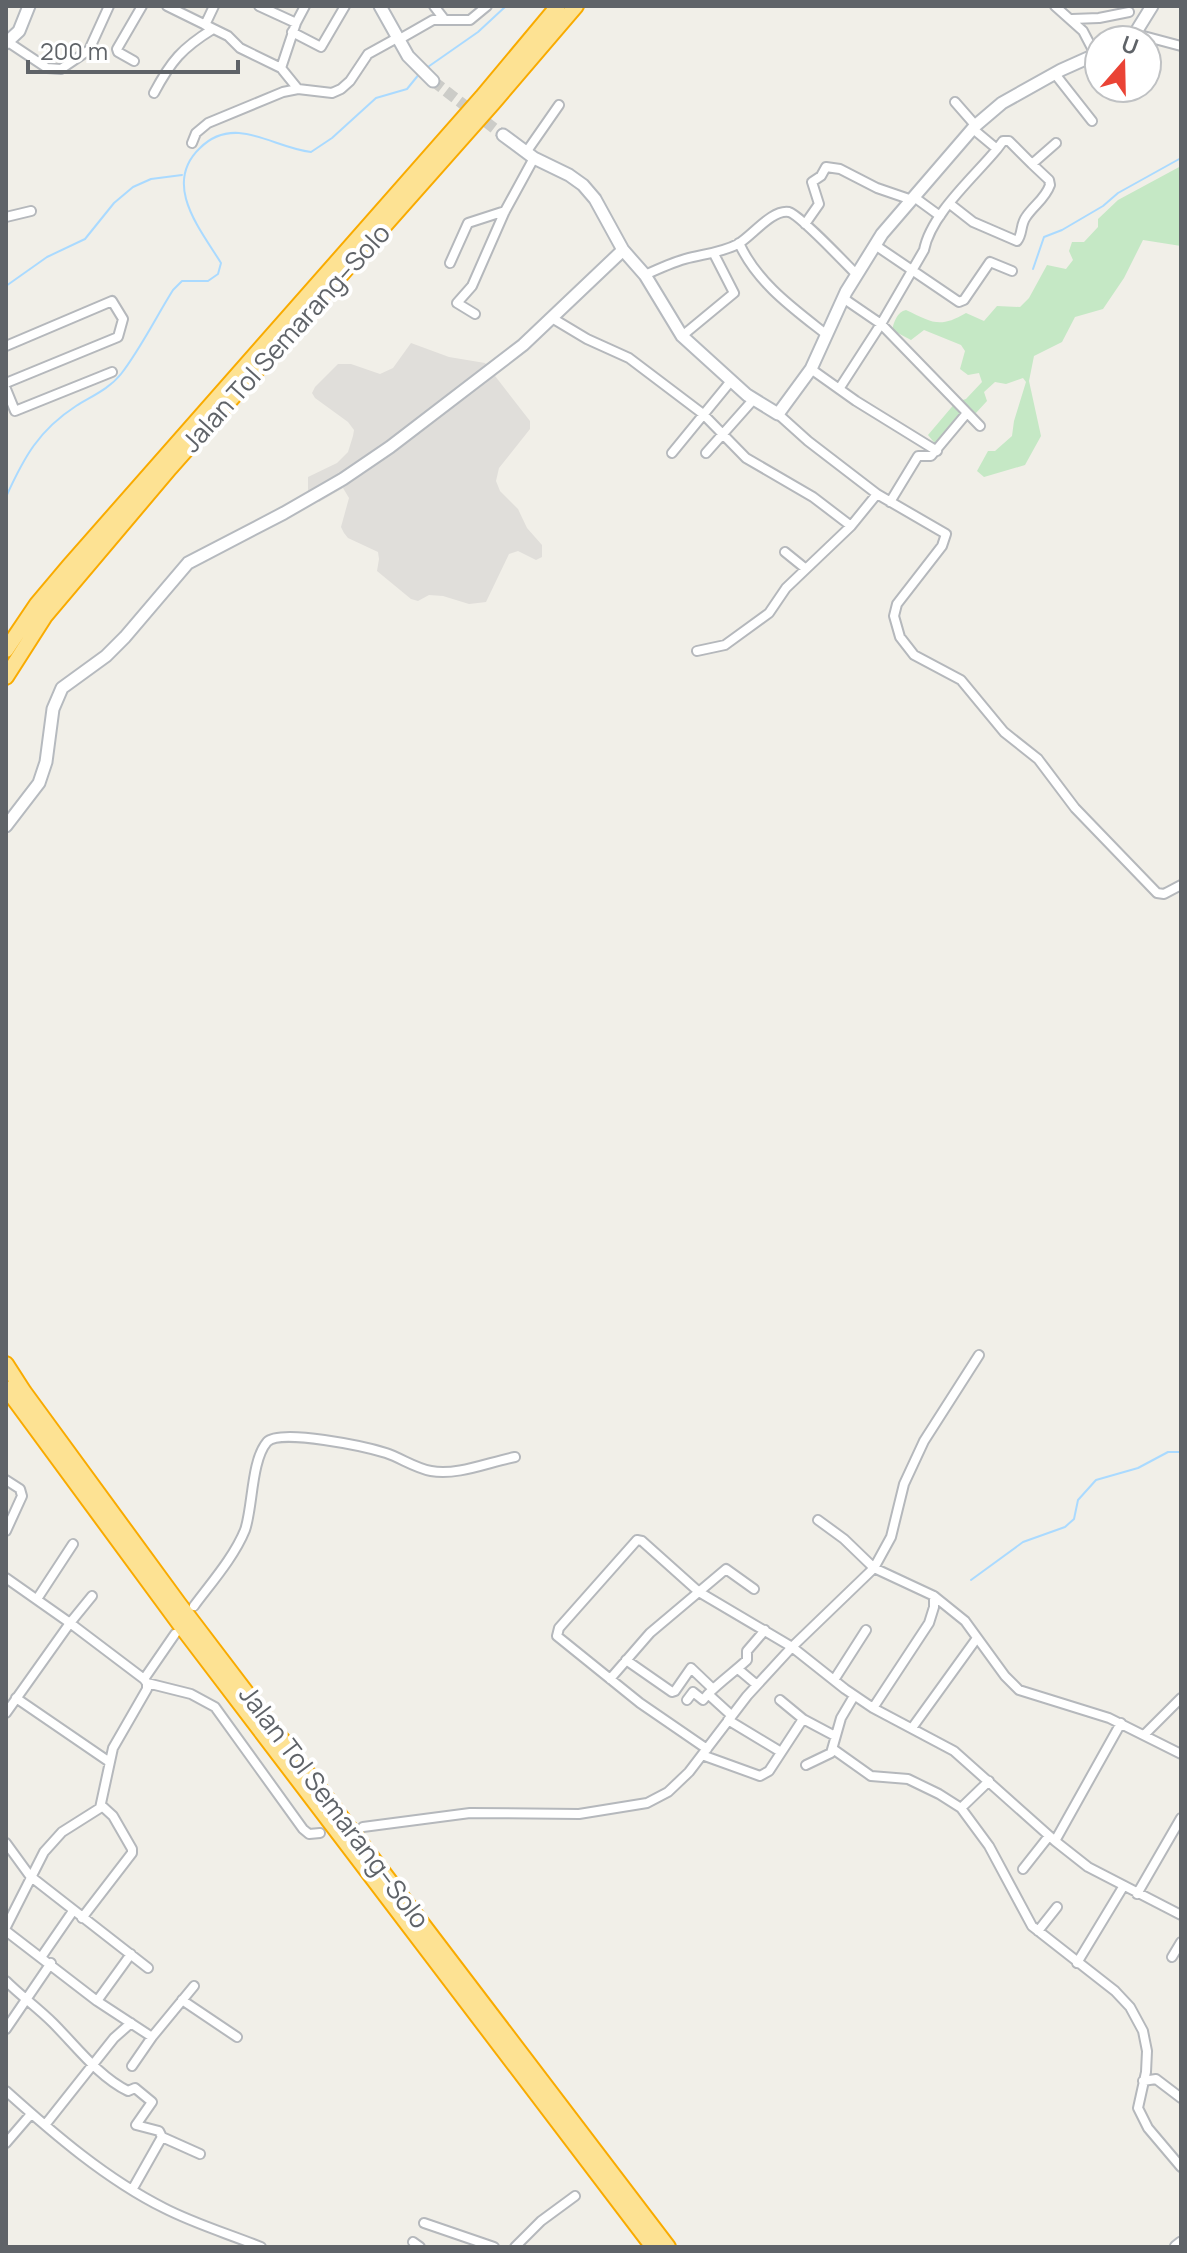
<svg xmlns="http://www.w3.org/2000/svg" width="1187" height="2253" font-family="Manrope,sans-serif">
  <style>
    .industrial { fill: #e0deda }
    .green { fill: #c5e8c5 }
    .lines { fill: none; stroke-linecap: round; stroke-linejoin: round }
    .stream { stroke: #aadaff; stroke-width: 2 }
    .secondary-tunnel { stroke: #ccccc8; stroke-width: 11; stroke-dasharray: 11 5.5; stroke-linecap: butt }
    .street-casing { stroke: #b5b8bc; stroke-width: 12 }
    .secondary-casing { stroke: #b6babf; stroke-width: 15 }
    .highway-casing { stroke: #f9ab00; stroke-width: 18 }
    .street { stroke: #fff; stroke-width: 8 }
    .secondary { stroke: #fff; stroke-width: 11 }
    .highway { stroke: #fde293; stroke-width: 14 }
    .labels { text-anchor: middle; stroke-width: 8; stroke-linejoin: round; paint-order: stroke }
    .street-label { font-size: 26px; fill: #5f6368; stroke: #fff }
  </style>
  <rect width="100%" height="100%" fill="#f1efe8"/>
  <!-- industrial -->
  <path class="industrial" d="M411 343 449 357 485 363 530 421V429L499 468 496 481 500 491 518 509 527 528 542 545V557L536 560 518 551 509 554 486 602 469 604 443 596 429 595 418 601 411 599 377 571 379 559 378 552 348 538 344 533 341 527 349 498 343 488 319 502 308 493V477L337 463 348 452 353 436 354 430 348 422 315 398 312 393 315 387 338 364H351L380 374 393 368Z"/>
  <!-- green -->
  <path class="green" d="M1181 166V246L1143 240 1124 278 1103 309 1075 317 1062 342 1034 356 1029 381 1041 436 1025 465 984 477 977 471 988 451H995L1012 436 1014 421 1026 382 1023 378 1006 384 995 382 984 392 987 401 975 414 960 419 937 446 928 435 956 402 966 399 982 382 979 373 968 375 960 369 965 351 961 345 924 330 911 340 892 330C894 322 897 312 906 310 932 322 939 329 966 313L984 321 997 306 1020 307 1029 298 1047 265 1066 269 1073 260 1069 251 1072 242H1084L1098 227V219L1118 200Z"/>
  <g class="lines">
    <!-- stream -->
    <path class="stream" d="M425 69 478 32 506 6
      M1033 269 1044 237 1062 230 1103 206 1118 193 1181 158
      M6 286 47 257 85 239 114 203 133 187 151 179 182 175
      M6 497C24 457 39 430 76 406 92 396 109 389 121 374 141 348 156 317 173 290L182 281H208L218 274 221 263C200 229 162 184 200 148 211 137 224 132 239 133 263 135 286 149 311 152L332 138 376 98 407 89 420 73
      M971 1580 1023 1542 1065 1527 1074 1519 1078 1500 1096 1480 1138 1468 1168 1452H1181"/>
    <!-- secondary-tunnel -->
    <path class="secondary-tunnel" d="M433 81 503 135"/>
    <defs>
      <path id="street" d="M167 6 228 36 240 48 281 68 296 23 305 6
        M259 6 296 23
        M434 6 444 19
        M1055 6 1083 31 1095 54
        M1072 19 1099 18 1129 12
        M205 25 214 6
        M292 32 321 47 345 6
        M1136 34 1181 46
        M398 40 433 20H470L487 6
        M8 42 47 68 61 69 89 50 109 6
        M134 61 118 52 117 49 142 6
        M281 68 298 89
        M1055 74 1092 121
        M154 93C171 61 182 48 213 29
        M955 102 976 126
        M973 129 997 149 1003 141H1009L1032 164 1056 143
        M192 143 196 133 208 123 283 92 298 89 332 93 341 89 350 81 368 54 397 38
        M527 151 559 105
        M914 197 940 216
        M950 204 973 222 1017 241C1023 234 1020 225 1026 217 1034 205 1045 199 1050 185L1049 180 1032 164
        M6 217 31 211
        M805 224 819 204 812 182 821 176 826 167 840 169 877 188 912 200
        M739 243C757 283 794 309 827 335
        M875 245 959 302 964 300 990 262 1012 271
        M450 263 468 223 505 211
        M645 275C658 269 671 263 685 259 703 254 721 253 738 244 752 236 772 209 789 212 800 215 846 264 857 275
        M843 298 881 324 980 426
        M475 314 457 303 472 286 505 211 534 158
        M552 318 587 339 629 358 703 414 746 458 813 497 851 526
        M682 336 734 293 714 254
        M6 346 112 301 123 319 118 337 6 383
        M811 369 856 401 937 451
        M6 389 15 411 112 372
        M839 389 881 324 924 250C931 214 974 177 997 149
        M778 414 808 441 877 494 946 534 942 546 897 604 894 616 900 637 914 655 961 680 1004 732 1038 759 1075 808 1157 893 1164 894 1181 885
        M672 453 731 381
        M706 453 753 400
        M890 502 918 456H931L967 413
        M785 552 806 569
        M697 651 725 645 769 613 786 588 851 526 877 494
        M6 1480 20 1489 22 1496 6 1531
        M818 1520 844 1539 874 1568 934 1596V1607L929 1623 873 1708
        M6 1578 70 1623 6 1713
        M934 1596 965 1621 1005 1676 1019 1690 1109 1718 1181 1754
        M37 1599 73 1544
        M194 1606C211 1583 234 1557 245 1530 253 1507 251 1461 267 1442 280 1428 367 1447 386 1453 401 1458 415 1468 431 1471 457 1476 489 1462 515 1457
        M626 1660 672 1692 675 1691 691 1668 713 1689
        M738 1669 757 1685
        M144 1679 175 1634
        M610 1679 650 1633 726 1569 754 1589
        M834 1680 866 1630
        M147 1683 191 1694 215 1707 303 1829 309 1834 320 1833
        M16 1698 108 1761
        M687 1700 693 1692 703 1700 708 1694
        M780 1700 803 1719
        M731 1715 708 1694C721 1681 734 1672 747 1660V1651L765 1630
        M728 1720 781 1752
        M912 1728 977 1638
        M1144 1735 1181 1698
        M707 1749 640 1703 557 1636 559 1628 637 1540 642 1541 699 1592 792 1647 845 1689 873 1708 954 1751 1055 1841 1088 1867 1181 1915
        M833 1749 871 1776 908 1779 939 1794 961 1808 989 1846 1032 1926 1115 1991 1130 2007 1143 2031 1147 2051 1146 2072 1138 2108 1148 2128 1181 2167
        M702 1755 760 1776 769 1771 803 1719 835 1736
        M806 1765 831 1753 841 1718 854 1696
        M961 1808 989 1781
        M363 1827 470 1813 579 1814 647 1803 668 1792 689 1772 747 1696 792 1647 874 1568 891 1537 904 1484 924 1441 979 1355
        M1055 1841 1121 1723
        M6 1843 30 1876 148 1968
        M1023 1869 1049 1836
        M1137 1894 1181 1818
        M82 1918 132 1853V1849L113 1816 101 1805
        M6 1927 44 1852 62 1832 100 1808 113 1748 147 1689V1683L144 1679 70 1623 92 1596
        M6 1931 97 2001 152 2037 194 1986
        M1038 1931 1057 1907
        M42 1956 73 1911
        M1172 1957 1181 1942
        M1077 1963 1123 1887
        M6 1981C21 1996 38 2008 53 2023 76 2046 99 2077 128 2091L135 2088 152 2102 136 2125 159 2131 162 2137 132 2190
        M182 2000 237 2037
        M97 2001 131 1954
        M6 2029 51 1963
        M132 2066 152 2037
        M1143 2081 1156 2079 1181 2098
        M6 2091C54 2134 106 2179 164 2208 195 2224 229 2234 261 2247
        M45 2125 114 2038 131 2023
        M162 2137 200 2154
        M6 2143 31 2114
        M424 2223 494 2247
        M413 2242 420 2247
        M515 2247 541 2221 575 2196"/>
      <path id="secondary" d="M380 6 408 56 433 81
        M1131 40 1152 6
        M6 43 19 31 29 6
        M503 135 534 158 569 175 583 185 595 199 623 250 645 275 682 336 747 395 778 414 811 369 846 292 882 234 975 126 1002 103 1061 70 1099 53
        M6 826 39 783 46 762 53 709 62 688 106 656 125 637 188 563 284 513 343 479 390 447 523 345 623 250
        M1176 2247 1181 2243"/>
      <path id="highway" d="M6 650 37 604 69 566 482 97 558 6
        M6 677 45 616 170 468 493 103 576 6
        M6 1364 24 1392 179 1604 668 2247
        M6 1388 184 1630 653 2247"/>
    </defs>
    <!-- street casing -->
    <use href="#street" class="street-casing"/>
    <!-- secondary casing -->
    <use href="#secondary" class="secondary-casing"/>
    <!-- highway casing -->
    <use href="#highway" class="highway-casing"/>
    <!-- street -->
    <use href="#street" class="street"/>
    <!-- secondary -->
    <use href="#secondary" class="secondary"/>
    <!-- highway -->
    <use href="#highway" class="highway"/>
  </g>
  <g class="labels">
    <!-- street labels -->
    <g class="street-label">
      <text transform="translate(286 338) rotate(-48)" y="9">Jalan Tol Semarang–Solo</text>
      <text transform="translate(334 1807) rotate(53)" y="9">Jalan Tol Semarang–Solo</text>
    </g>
  </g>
  <!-- border -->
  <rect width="1187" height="2253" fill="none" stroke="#5f6368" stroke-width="16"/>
  <!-- north arrow -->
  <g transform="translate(1123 64) rotate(20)"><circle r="38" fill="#ffffff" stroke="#bfc1c3" stroke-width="2"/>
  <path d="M0-6L14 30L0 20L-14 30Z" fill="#ea4335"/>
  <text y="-12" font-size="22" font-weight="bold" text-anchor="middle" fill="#5f6368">U</text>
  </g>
  <!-- scale -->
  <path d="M28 60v12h210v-12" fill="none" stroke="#5f6368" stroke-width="4"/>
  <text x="40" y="60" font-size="24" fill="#5f6368" stroke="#ffffff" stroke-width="6" paint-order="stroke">200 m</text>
</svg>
